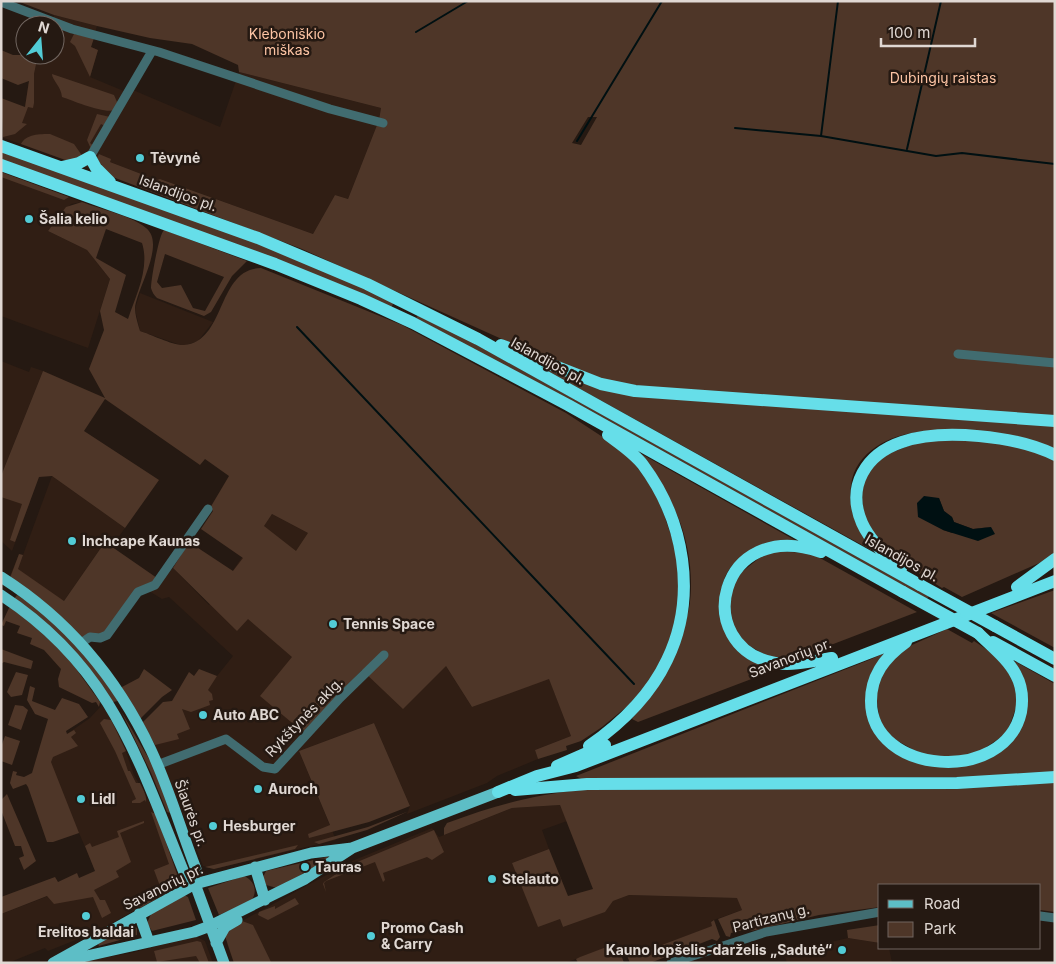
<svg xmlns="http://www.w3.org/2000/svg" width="1056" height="964" font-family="Inter,sans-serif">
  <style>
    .built { fill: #301e14 }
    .green { fill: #4e3628; fill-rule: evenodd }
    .water { fill: #001012 }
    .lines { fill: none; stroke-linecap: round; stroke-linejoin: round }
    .stream { stroke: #001012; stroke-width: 2 }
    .minor { stroke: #416c70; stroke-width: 9 }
    .major { stroke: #5dbec6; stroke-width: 11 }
    .highway { stroke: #66dee9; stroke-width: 12 }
    .highway-bridge { stroke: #66dee9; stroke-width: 12 }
    .poi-dot { fill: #52ccd6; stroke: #251912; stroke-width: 2 }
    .labels { text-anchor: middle; stroke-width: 5; stroke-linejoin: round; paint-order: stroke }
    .park-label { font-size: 14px; fill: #fdc4a4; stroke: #251912 }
    .poi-label { font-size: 14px; font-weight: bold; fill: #e0d8d3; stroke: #251912; text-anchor: start }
    .street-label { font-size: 14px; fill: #e0d8d3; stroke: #251912 }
  </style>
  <rect width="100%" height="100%" fill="#251912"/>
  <!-- built -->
  <path class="built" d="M54 15 97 26 91 47 98 50 90 77 131 94 133 90 220 127 239 72 381 108 379 120 348 199 335 195 313 234 160 179 157 180 110 162V159L99 154 110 176 1 137V133L25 107 29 80 34 74 38 55H55V25H50Z
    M1 172 82 202 71 204 48 231 87 250 110 279 88 348 1 316Z
    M140 293 213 322 198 341 183 346 140 331 135 309Z
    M1 361 29 372 31 367 43 371 1 476Z
    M52 476 125 528 112 546 105 542 64 601 10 576 19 554 23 555Z
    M1 490 30 502 12 551 1 541Z
    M272 514 308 533 446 666 472 707 549 678 571 736 535 750 538 759 497 776 487 783 407 814 410 806 374 723 299 751 336 840 214 869 203 866 176 797 142 723 217 676 233 656 169 597 162 599 149 591 173 568 209 605Z
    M100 702 120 734 134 775 156 814 178 875V884L103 929 48 951 45 948 8 963H1V914L98 877 79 833 72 831 42 783 51 745 90 718 101 706Z
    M560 805 567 821 542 830 549 849 512 863 560 919 563 927 604 912 613 901 629 895 738 898 742 910 711 921 713 926 630 957 628 952 621 955 616 944 565 963H234L227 944 242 921 352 861 432 828 439 837 512 808Z
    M195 936 205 941 213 963H91L90 960 131 953Z
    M848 938 880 943V948H889L892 963H787L784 953Z"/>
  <!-- green -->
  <path class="green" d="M17 1H1055V417L627 387 564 367 302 249 110 176 101 169 97 158 99 154 111 159 110 162 157 180 160 179 313 234 335 195 348 199 379 120 381 108 239 72 238 65 192 44 150 38 97 26 54 15ZM588 117H597L581 145 572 143Z
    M74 34 94 38 91 47 98 50 90 77 75 46 70 42Z
    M1 50 13 55H38L34 74V103L33 108 28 107 22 123 27 124 15 134 3 137 1 98 25 107 29 81 18 85 1 78Z
    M52 74 114 95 117 102 115 110C104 114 74 101 62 97 61 86 52 80 52 74Z
    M97 114 110 117 105 126 101 124 90 143 94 146 91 149 87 140Z
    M50 134 74 144 83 157 71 162 21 144C26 134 40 134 50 134Z
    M1 150 261 244 394 301 391 309 1 160Z
    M1 172 69 197 64 200 1 177Z
    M82 202C100 209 132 216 146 228 166 244 137 288 135 308 135 315 138 324 140 331 150 334 174 346 184 345 227 341 216 269 261 268L402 325 566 413 618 447 631 459 657 494 681 565 675 633 647 690 602 727 581 741 566 746 567 750 538 759 535 750 571 736 549 679 472 707 446 666 403 709 362 670 303 732 260 696 292 657 248 619 237 631 173 568 189 542 233 571 243 558 201 529 213 511 210 508 229 476 205 459 200 465 105 399 84 431 159 480 125 528 52 476 39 477 15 542 10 540 22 504 1 497V476L43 371 105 398 89 369 104 330 100 311 110 279 87 250 48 231 66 207ZM106 229 142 243C150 268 136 295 128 319L115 312 126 275 96 258ZM272 514 308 533 296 551 264 526Z
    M164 230 247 261 232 276 211 312 204 316 157 298C154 295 152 292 151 288 151 279 159 234 164 230ZM165 254 224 277 205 311 193 308 181 285 162 288 157 282Z
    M419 314H421L929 596 927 599 416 318Z
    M537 365 587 383 1055 424V449C1025 435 995 434 962 433 949 433 934 431 921 432 890 434 855 452 851 485 848 510 856 529 872 547L871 550Z
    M924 440H992L1055 457V556L962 597 944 587 942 588 901 562 877 541 866 525 860 487 875 459ZM939 498 944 511 952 517 954 522 973 529 991 527 952 533 943 530Z
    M638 452 800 543C770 548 733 548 723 583 720 595 723 612 724 625L778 669 638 722 632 719 634 715C649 689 672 657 683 629 697 597 691 548 678 517 668 493 652 473 638 452Z
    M105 542 157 578 104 633 82 637 10 578 19 554 23 555 18 569 64 601Z
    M768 551 811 553 917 612 802 656 774 660 738 639 728 613 733 579Z
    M1055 590V648L991 613Z
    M17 595 47 614 92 661 118 701 113 702 14 599Z
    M13 607 66 655 100 702 99 707 96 702 92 703 59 687 58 679 61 669 44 650 30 644 32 638 17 633 20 626 6 621 4 626 1 625 9 608Z
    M947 629 972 643 974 641 995 655 1014 680 1018 702 1007 733 973 756H925L887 735 880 725 875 684 901 650Z
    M1 649 33 661 31 669 4 662 1 664Z
    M889 651 884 657 870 717 917 760 994 756 1008 746 1022 722 1013 662H1016L1055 684V772L994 777 583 780 576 776 869 660Z
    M144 669 172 690 162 697 140 719 120 688 139 678Z
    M199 669 217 676 208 690 212 694 213 700 209 701 210 705 191 712 182 709 190 729 177 734 179 739 155 745 142 723 163 702 172 701 189 672 194 676Z
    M16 672 28 675 22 695 11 697 7 692Z
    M30 686 35 688 32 701 55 710 62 698 79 704 88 717 66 731 67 734 74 730 76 733 71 737 78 746 53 757 51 762 79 833 53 842H47L28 787 26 784 13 789 10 783 13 771 17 772 16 775 24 777 32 773 48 719 35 714 27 700Z
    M15 705 23 706 28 710 21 730 8 725Z
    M121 711 156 771 170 813 167 812 151 773Z
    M104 719 111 720 126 751 122 753 128 771H130L136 783H140C143 789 147 796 146 802L145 800 140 803H132V801L136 799 115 751 100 723Z
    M374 723 410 806 369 822 309 838 308 834 330 825 299 751Z
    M5 736 20 741 12 765 1 761V747Z
    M1055 781V912L1040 910V885H880V907L819 915 751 931 748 929 731 933 730 937 726 936 718 919 742 910 737 898 629 895 613 901 605 912 563 927 560 919 538 927 512 863 549 849 568 896 593 889 560 805 512 808 444 835V828L447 823C493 806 532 795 581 790Z
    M7 794 36 861 24 870 19 858 24 856 21 846H15L1 810V800Z
    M409 811 367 830 319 844 314 842 368 827Z
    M151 812 156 814 179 880 174 889 140 908 136 900 160 886 154 870 169 864Z
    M144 821V823L120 833 131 862 116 871 119 877 94 890 100 900H105L111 913 102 918 93 897 54 904 47 896 1 914V897L55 877 58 882 77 873 79 878 95 871 85 846 90 843 92 847 119 837 117 831Z
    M434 830 444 852 432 860 427 857 383 873 385 880 383 882 375 862 326 881 324 883 326 892 323 884 324 882 350 865Z
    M298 845 295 849 214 869 205 867Z
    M327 857 330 859 277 888 266 885 263 877 266 871Z
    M244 876C255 881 258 892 251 901L219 915 208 888Z
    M184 895 188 897 196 920 152 931 147 923 151 914Z
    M295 898 299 904 268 920 258 915 259 912 275 906V909Z
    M714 920 720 937 717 941 712 939 650 963H630L626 953 630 957 712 926 711 922Z
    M242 921 253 925 271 962 234 963 225 936 226 932Z
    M132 925 137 928V935L99 946 98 944Z
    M880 925V943L848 938 847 930Z
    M197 941 201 942 209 963H200L196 956 157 962 154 951Z
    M617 943 624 963H578L576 959 580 957Z"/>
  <!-- water -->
  <path class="water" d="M924 496 939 498 944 511 952 517 954 522 973 529 991 527 995 534 978 541 943 530 918 517 917 503Z"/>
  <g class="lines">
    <!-- stream -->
    <path class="stream" d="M416 32 468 1
      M735 128 821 136 936 156 962 153 1055 164
      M821 136 838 1
      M577 141 662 1
      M907 149 941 1
      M297 327 634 684"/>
    <!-- minor -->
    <path class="minor" d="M1 2 72 29 159 52 330 109 383 123
      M90 157 152 51
      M958 354 1055 363
      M81 643 90 637 100 638 107 635 138 592 155 585 208 509
      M157 765 226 739 263 767 275 769 340 698 384 655
      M1040 916 1055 918
      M671 963 766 932 880 912"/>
    <!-- major -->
    <path class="major" d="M1 577C69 620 117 678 151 750 168 786 179 824 193 861L196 869 195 884 224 963
      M1 595C112 667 138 760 185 875L195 884
      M255 867 265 900
      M139 914 149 942
      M216 943 225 927 237 920
      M64 961 194 932 210 926 305 879 351 849
      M53 963 195 884 311 853 352 848 498 792"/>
    <!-- highway -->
    <path class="highway" d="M1 146 258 238 367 284 478 339 920 585
      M1 165 275 264 361 299 413 323 568 405 903 592
      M62 167 79 163 90 157 96 168 110 182
      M501 345 601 384 635 391 1055 421
      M821 552C718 516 690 647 775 663 793 666 813 661 832 658
      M901 569C886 556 870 541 862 523 846 486 866 454 902 442 942 428 1017 436 1055 455
      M1017 587 1055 559
      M995 626 1055 659
      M906 642C885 657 871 675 871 701 871 775 1005 785 1021 712 1023 700 1022 686 1016 675 1008 659 991 646 978 633
      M993 642 1055 676
      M589 746C622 723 650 696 667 660 698 596 684 520 643 465 634 453 620 444 608 435
      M557 766 605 745
      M515 790 587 784 957 783 1055 777
      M498 792 537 776 576 766 1055 581"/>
    <!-- highway-bridge -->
    <path class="highway-bridge" d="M920 585 995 626
      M903 592 978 633"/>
  </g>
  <!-- markers -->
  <g class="poi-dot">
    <circle cx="140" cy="158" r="5"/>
    <circle cx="29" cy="219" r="5"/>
    <circle cx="72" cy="541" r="5"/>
    <circle cx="333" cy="624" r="5"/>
    <circle cx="203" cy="715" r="5"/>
    <circle cx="258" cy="789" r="5"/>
    <circle cx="81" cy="799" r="5"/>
    <circle cx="213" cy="826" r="5"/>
    <circle cx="305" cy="867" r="5"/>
    <circle cx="492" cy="879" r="5"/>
    <circle cx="86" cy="916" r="5"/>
    <circle cx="371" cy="936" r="5"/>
    <circle cx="842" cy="950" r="5"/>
  </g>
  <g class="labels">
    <!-- park labels -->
    <g class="park-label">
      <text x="287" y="39">Kleboniškio<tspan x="287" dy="16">miškas</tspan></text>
      <text x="943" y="83">Dubingių raistas</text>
    </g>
    <!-- poi labels -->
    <g class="poi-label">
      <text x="150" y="163">Tėvynė</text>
      <text x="39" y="224">Šalia kelio</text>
      <text x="82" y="546">Inchcape Kaunas</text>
      <text x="343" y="629">Tennis Space</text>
      <text x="213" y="720">Auto ABC</text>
      <text x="268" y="794">Auroch</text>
      <text x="91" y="804">Lidl</text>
      <text x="223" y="831">Hesburger</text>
      <text x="315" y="872">Tauras</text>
      <text x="502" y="884">Stelauto</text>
      <text x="381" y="933">Promo Cash<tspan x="381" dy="16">&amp; Carry</tspan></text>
      <text x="86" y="937" text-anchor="middle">Erelitos baldai</text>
      <text x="832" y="955" text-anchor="end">Kauno lopšelis-darželis „Sadutė“</text>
    </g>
    <!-- street labels -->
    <g class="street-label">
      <text transform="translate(178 193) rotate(20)" y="5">Islandijos pl.</text>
      <text transform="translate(548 361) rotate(29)" y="5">Islandijos pl.</text>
      <text transform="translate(902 558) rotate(29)" y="5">Islandijos pl.</text>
      <text transform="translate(790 658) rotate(-21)" y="5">Savanorių pr.</text>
      <text transform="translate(304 717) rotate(-46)" y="5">Rykštynės aklg.</text>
      <text transform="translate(191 813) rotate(70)" y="5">Šiaurės pr.</text>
      <text transform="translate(163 887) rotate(-26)" y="5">Savanorių pr.</text>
      <text transform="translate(771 918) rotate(-14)" y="5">Partizanų g.</text>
    </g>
  </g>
  <!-- border -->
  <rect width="1056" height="964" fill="none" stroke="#e0d8d3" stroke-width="5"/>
  <!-- legend -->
  <rect x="878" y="884" width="162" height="65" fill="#251912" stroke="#70655f"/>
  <rect x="888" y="900" width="25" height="8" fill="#5dbec6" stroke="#70655f"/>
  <text x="924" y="909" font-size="15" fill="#e0d8d3">Road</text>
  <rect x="888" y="922" width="25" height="15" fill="#4e3628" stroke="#70655f"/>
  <text x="924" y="934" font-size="15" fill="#e0d8d3">Park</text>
  <!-- north arrow -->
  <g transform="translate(40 40) rotate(17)"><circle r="24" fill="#251912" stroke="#70655f"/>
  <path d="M0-4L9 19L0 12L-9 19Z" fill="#52ccd6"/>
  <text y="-8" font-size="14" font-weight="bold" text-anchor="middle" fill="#e0d8d3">N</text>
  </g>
  <!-- scale -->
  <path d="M881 38v8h94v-8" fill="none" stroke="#e0d8d3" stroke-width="2.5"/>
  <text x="888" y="38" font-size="15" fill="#e0d8d3" stroke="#251912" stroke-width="4" paint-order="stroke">100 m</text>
</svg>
